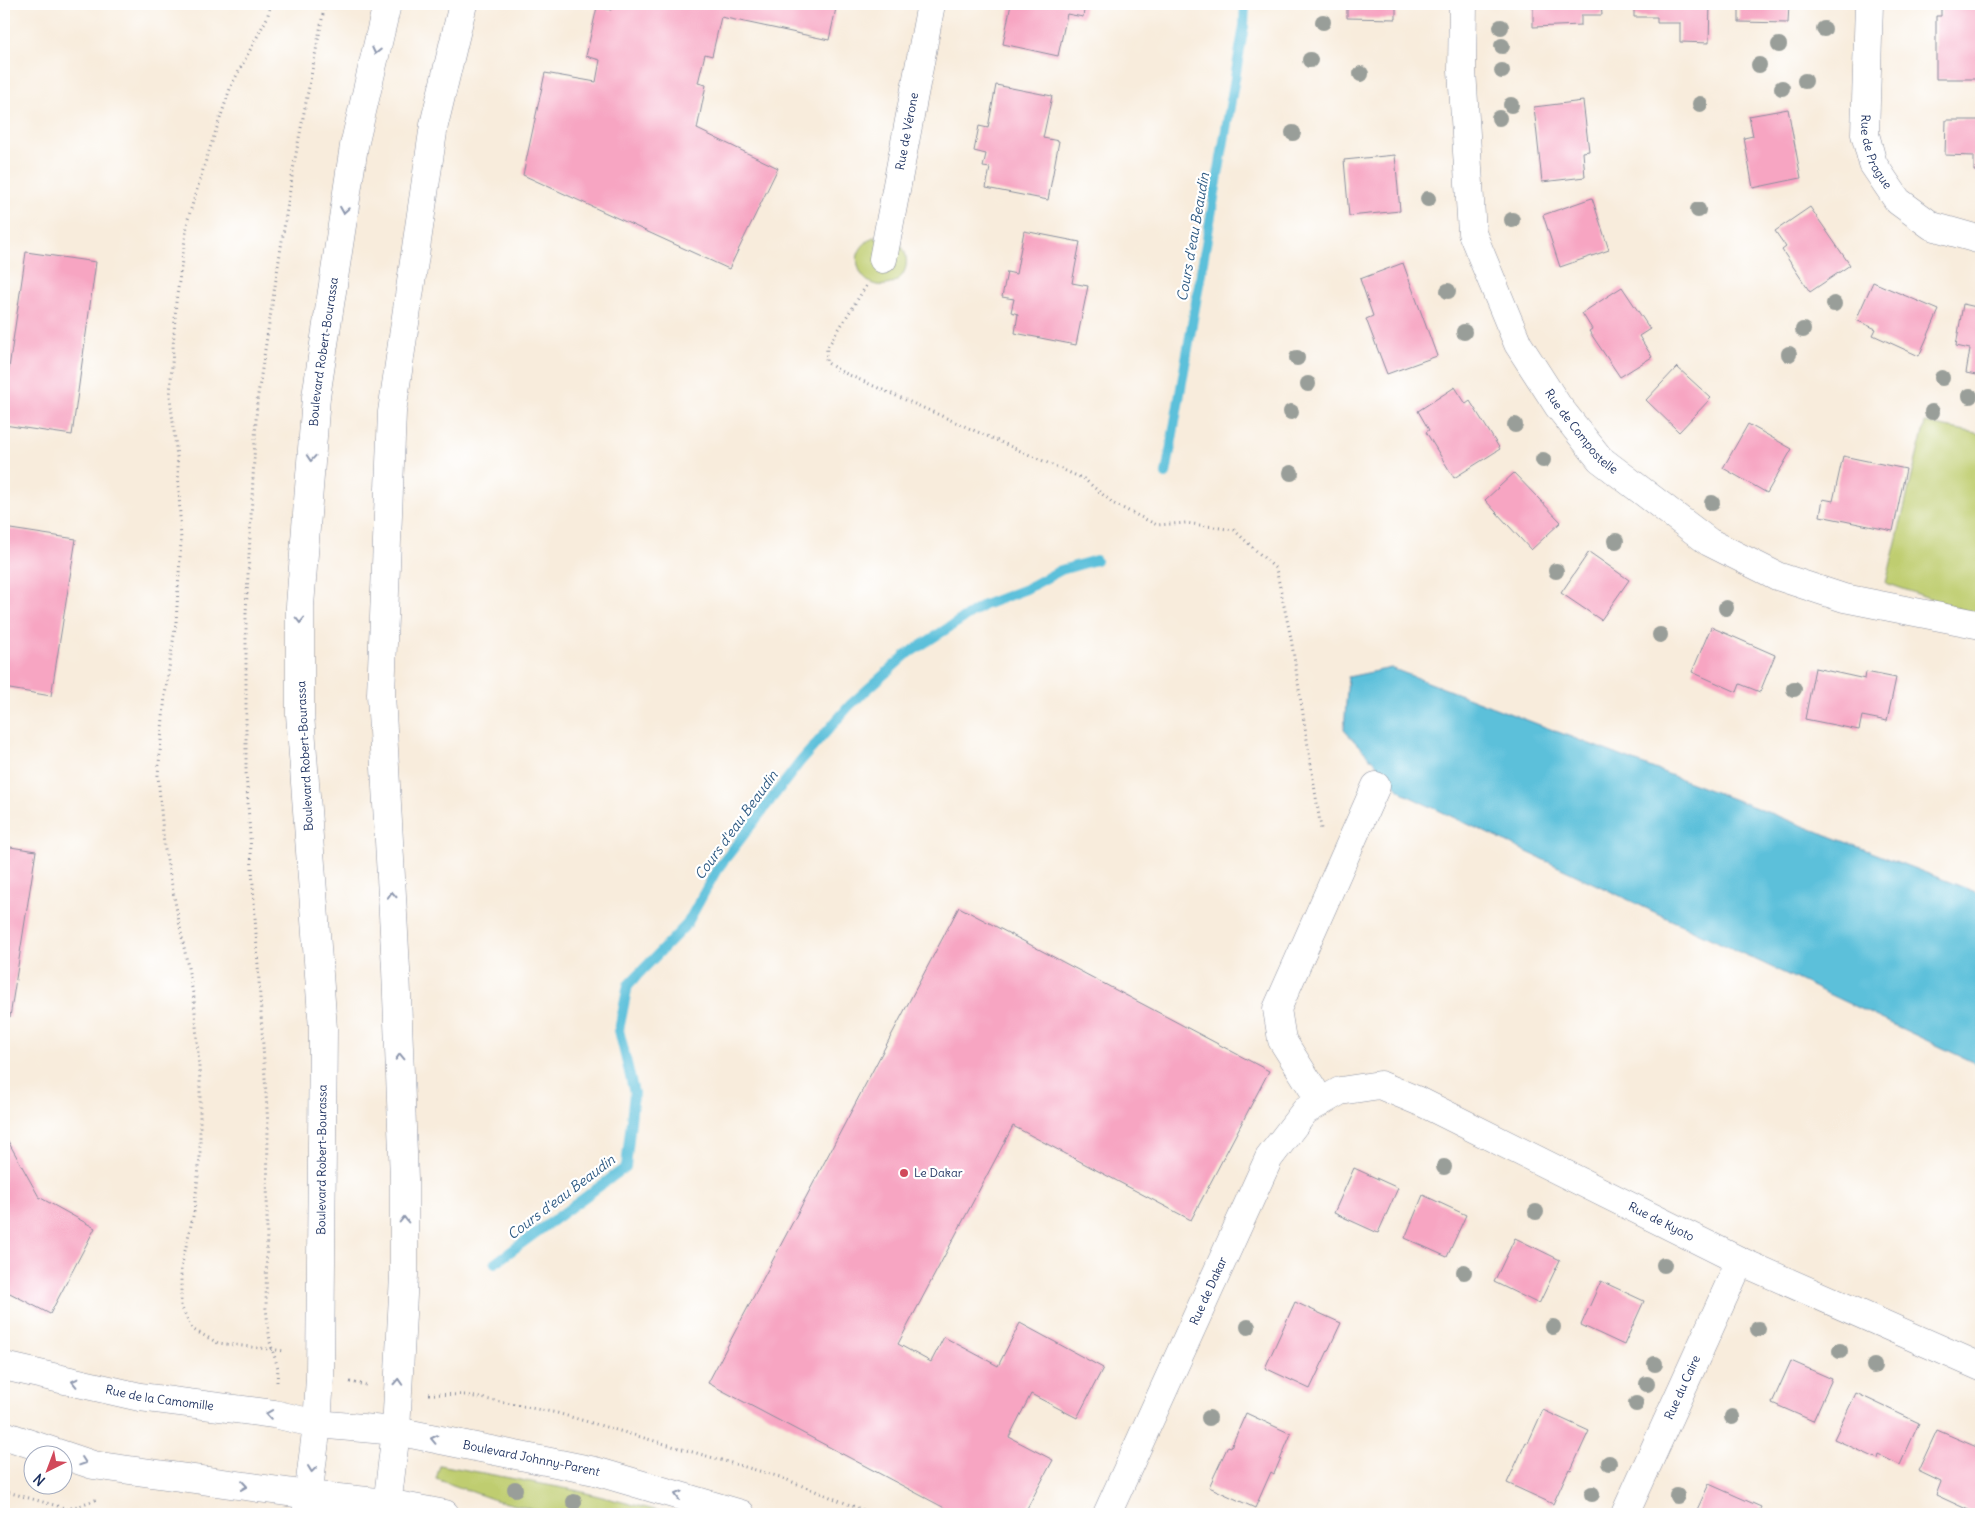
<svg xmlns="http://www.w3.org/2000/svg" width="1985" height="1518" font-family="Delius,sans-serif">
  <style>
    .green { fill: #bfcd6f; stroke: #6d7e66 }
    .water { fill: #5cc0da; stroke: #3c789c }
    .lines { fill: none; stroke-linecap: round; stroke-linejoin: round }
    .stream { stroke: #5cc0da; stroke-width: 10 }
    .building { fill: #f7a5c2 }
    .minor-casing { stroke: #8a8e9d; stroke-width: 29 }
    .highway-casing { stroke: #8a8e9d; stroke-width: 29 }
    .path { stroke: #8a8e9d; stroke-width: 3; stroke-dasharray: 1 4; stroke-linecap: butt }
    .minor { stroke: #fff; stroke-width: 28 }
    .highway { stroke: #fff; stroke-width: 28 }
    .tree { fill: #999e99 }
    .oneway { stroke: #8d97ae }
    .poi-dot { fill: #d1495b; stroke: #fff; stroke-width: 2 }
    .labels { text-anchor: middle; stroke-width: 4.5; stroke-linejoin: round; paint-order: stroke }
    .street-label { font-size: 12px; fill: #1b2f5e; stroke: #fff }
    .poi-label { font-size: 12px; fill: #1b2f5e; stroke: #fff; text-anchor: start }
    .water-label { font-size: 14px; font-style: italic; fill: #2e5a83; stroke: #fff }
  </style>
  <rect width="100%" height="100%" fill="#fff"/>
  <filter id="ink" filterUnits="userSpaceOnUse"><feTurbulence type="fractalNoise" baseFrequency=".02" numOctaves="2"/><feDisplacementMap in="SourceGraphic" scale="10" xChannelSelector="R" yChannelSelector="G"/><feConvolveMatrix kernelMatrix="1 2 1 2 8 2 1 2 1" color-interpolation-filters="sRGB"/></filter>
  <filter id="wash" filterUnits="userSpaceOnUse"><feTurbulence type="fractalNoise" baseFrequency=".0096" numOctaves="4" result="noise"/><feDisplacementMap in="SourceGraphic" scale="20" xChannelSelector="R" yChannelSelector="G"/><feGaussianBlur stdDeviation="1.12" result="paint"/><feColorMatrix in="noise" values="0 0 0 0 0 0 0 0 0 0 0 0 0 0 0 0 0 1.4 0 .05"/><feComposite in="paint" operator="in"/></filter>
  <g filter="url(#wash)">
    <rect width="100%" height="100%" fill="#f8ecdc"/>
    <!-- green -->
    <path class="green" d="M873 237 900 243C902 247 906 252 906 257 911 288 865 298 858 265 855 252 863 244 873 237Z
      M1925 423 1981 434V616L1886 583Z
      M440 1465 574 1490 671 1514H552L495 1500 436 1479Z"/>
    <!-- water -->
    <path class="water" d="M1391 668 1981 894V1066L1404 794 1344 730 1348 677Z"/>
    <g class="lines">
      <!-- stream -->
      <path class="stream" d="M1166 474 1244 26 1245 4
        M495 1263 626 1167 634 1093 619 1030 628 985 687 924 716 871 800 762 850 705 906 655 984 605 1026 589 1061 570 1096 560"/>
    </g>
    <g id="blocks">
      <!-- building -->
      <path class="building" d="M612 4H837L829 40 721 17 712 56 705 54 698 83 706 85 697 129 778 168 729 269 523 175 545 73 596 82 600 60 586 56 597 7 611 10Z
        M1011 4H1085L1083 17 1067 14 1058 56 1003 44Z
        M1347 4H1396V19L1347 18Z
        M1533 4H1601L1602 15H1581V25L1533 27Z
        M1634 4H1710L1709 43 1680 42V23H1657V17H1634Z
        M1739 4H1789L1788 23 1739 22Z
        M1941 4H1981V79H1936V16H1941Z
        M996 85 1052 96 1043 138 1059 141 1048 200 986 188 990 168 983 167 986 154 974 151 979 126 988 128Z
        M1583 101 1589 151 1583 152 1585 177 1542 182 1534 107Z
        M1788 109 1801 178 1753 188 1744 138 1753 136 1749 116Z
        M1946 120H1981V171H1974V156L1945 155Z
        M1395 155 1400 211 1349 216 1344 160Z
        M1592 198 1609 250 1560 267 1543 215Z
        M1810 207 1850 265 1810 292 1782 250 1786 247 1775 231Z
        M1024 231 1080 242 1072 283 1088 286 1076 345 1015 333 1018 314 1011 312 1014 299 1002 297 1007 272 1016 274Z
        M26 252 96 262 72 435 4 425V402Z
        M1403 263 1437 356 1387 374 1366 319 1373 316 1360 279Z
        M1873 282 1939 310 1919 356 1873 335 1876 329 1856 320Z
        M1622 287 1650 329 1639 336 1652 357 1620 377 1589 331 1592 329 1582 313Z
        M1963 304 1981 308V376L1966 373 1970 349 1956 346Z
        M1677 367 1711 398 1679 432 1646 400Z
        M1455 387 1466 404 1470 401 1500 449 1454 478 1426 432 1429 430 1418 411Z
        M1748 424 1792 449 1767 493 1723 468Z
        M1843 456 1906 469 1893 531 1820 516 1823 499 1833 501Z
        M1514 473 1561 522 1531 550 1485 500Z
        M4 528 76 539 51 696 4 688Z
        M1589 552 1629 580 1601 620 1561 593Z
        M1711 627 1775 655 1760 692 1740 684 1737 692 1692 672Z
        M1815 668 1865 679 1866 672 1896 678 1887 721 1862 716 1859 730 1805 719Z
        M4 846 36 851 10 1017 4 1016Z
        M959 907 1269 1071 1191 1220 1013 1126 898 1344 931 1362 944 1337 998 1366 1020 1323 1103 1368 1077 1418 1031 1394 1009 1437 1053 1460 1024 1514H956L708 1383Z
        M4 1134 39 1197 95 1228 50 1314 4 1290Z
        M1354 1168 1398 1188 1378 1233 1334 1213Z
        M1423 1195 1466 1215 1447 1257 1405 1238Z
        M1515 1238 1560 1260 1539 1304 1494 1282Z
        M1601 1281 1644 1301 1624 1345 1581 1325Z
        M1295 1302 1341 1323 1310 1389 1265 1368Z
        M1791 1361 1832 1379 1813 1421 1772 1403Z
        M1856 1393 1919 1423 1900 1465 1879 1455 1878 1459 1834 1439Z
        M1543 1410 1589 1431 1571 1470 1569 1469 1553 1504 1507 1483 1526 1442 1528 1443Z
        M1246 1413 1291 1434 1274 1474 1271 1472 1255 1508 1209 1487 1228 1446 1231 1447Z
        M1937 1430 1979 1448 1977 1452 1981 1454V1499L1975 1513 1936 1495 1941 1482 1918 1471Z
        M1709 1484 1761 1507 1758 1514H1695Z"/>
    </g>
  </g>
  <g filter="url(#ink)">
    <use href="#blocks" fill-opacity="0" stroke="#8a8e9d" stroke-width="1"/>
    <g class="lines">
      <defs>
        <g id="minor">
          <path id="s1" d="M1463 4 1462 70 1472 233 1518 344 1558 406 1600 459 1709 542 1777 576 1844 598 1981 625"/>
          <path id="s2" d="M1869 4 1865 134 1873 164 1898 201 1932 226 1981 240"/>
          <path id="s3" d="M883 259 931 4"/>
          <path d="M1321 1102 1282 1040 1277 1009 1376 786"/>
          <path id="s4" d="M4 1366 140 1397 274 1414 317 1424 396 1431 595 1471 741 1514"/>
          <path d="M4 1435 93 1465 309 1495 387 1503 445 1514"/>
          <path id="s5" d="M1107 1514 1269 1158 1305 1111 1340 1091 1380 1085 1423 1103 1740 1261 1981 1367"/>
          <path id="s6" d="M1625 1514 1740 1261"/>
        </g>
        <g id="highway">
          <path id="s7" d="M306 1514 317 1424 320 1378 323 1029 300 714V606L316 397 354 146 387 4"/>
          <path d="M386 1514 396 1431 404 1275V1179L396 969 381 694 392 412 434 125 463 4"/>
        </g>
      </defs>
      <!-- minor casing -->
      <use href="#minor" class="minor-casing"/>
      <!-- highway casing -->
      <use href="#highway" class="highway-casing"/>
      <!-- path -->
      <path class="path" d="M271 4 267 18 231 86 206 160 188 219 176 302 170 396 178 466 181 542 176 622 165 695 158 775 164 845 194 998 200 1081V1158L194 1212 181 1268V1306L192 1329 218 1343 285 1351
        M866 286 827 348 826 362 840 371 1084 479 1114 504 1157 525 1186 523 1234 530 1276 569 1291 638 1321 829
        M277 1382 278 1368 270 1342 266 1308 268 1126 246 772V614L257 401 294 164 325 4
        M350 1382 366 1385
        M429 1394 465 1395 557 1413 780 1477 873 1514
        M4 1491 68 1509 105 1514
        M71 1508 98 1499"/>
      <!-- minor -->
      <use href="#minor" class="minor"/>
      <!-- highway -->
      <use href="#highway" class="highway"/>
    </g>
    <!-- trees -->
    <g class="tree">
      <circle cx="1323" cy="22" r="8"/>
      <circle cx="1501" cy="27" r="8"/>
      <circle cx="1824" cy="29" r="8"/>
      <circle cx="1779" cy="45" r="8"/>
      <circle cx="1502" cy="46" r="8"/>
      <circle cx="1310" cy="60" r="8"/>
      <circle cx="1759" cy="65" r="8"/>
      <circle cx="1502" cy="71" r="8"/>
      <circle cx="1361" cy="74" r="8"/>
      <circle cx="1805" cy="81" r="8"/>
      <circle cx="1782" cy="88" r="8"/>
      <circle cx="1700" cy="104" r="8"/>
      <circle cx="1511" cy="105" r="8"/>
      <circle cx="1499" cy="118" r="8"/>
      <circle cx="1293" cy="133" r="8"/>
      <circle cx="1428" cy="199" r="8"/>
      <circle cx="1698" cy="210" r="8"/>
      <circle cx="1512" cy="220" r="8"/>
      <circle cx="1448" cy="291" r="8"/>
      <circle cx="1834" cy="304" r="8"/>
      <circle cx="1803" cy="330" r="8"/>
      <circle cx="1464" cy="332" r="8"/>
      <circle cx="1789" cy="354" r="8"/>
      <circle cx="1297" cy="358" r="8"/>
      <circle cx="1942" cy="378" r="8"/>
      <circle cx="1308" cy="384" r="8"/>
      <circle cx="1970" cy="396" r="8"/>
      <circle cx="1291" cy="412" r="8"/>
      <circle cx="1932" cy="412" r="8"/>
      <circle cx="1515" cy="425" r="8"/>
      <circle cx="1543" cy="460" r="8"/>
      <circle cx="1291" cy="473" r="8"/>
      <circle cx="1712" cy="503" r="8"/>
      <circle cx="1616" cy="541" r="8"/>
      <circle cx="1556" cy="571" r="8"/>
      <circle cx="1726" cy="608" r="8"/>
      <circle cx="1660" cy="635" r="8"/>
      <circle cx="1794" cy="689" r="8"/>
      <circle cx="1444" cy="1167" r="8"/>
      <circle cx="1536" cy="1212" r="8"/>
      <circle cx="1664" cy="1265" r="8"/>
      <circle cx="1464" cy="1272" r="8"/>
      <circle cx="1248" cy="1327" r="8"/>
      <circle cx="1553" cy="1327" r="8"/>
      <circle cx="1758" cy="1329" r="8"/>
      <circle cx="1840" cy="1351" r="8"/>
      <circle cx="1655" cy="1364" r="8"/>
      <circle cx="1874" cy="1366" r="8"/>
      <circle cx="1647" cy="1384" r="8"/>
      <circle cx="1636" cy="1404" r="8"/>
      <circle cx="1732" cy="1417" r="8"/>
      <circle cx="1209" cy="1418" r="8"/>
      <circle cx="1609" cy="1463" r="8"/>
      <circle cx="515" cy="1489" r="8"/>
      <circle cx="1592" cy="1494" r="8"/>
      <circle cx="1677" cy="1496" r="8"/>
      <circle cx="574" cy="1502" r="8"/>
    </g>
    <!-- one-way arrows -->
    <defs><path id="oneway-chevron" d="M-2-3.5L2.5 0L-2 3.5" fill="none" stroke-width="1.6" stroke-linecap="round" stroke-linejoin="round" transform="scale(1.25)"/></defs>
    <g class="oneway">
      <use href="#oneway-chevron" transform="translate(376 51) rotate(103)"/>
      <use href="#oneway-chevron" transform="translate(344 210) rotate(99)"/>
      <use href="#oneway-chevron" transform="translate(311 458) rotate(94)"/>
      <use href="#oneway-chevron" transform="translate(300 620) rotate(90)"/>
      <use href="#oneway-chevron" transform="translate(392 895) rotate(-93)"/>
      <use href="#oneway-chevron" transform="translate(400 1057) rotate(-92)"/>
      <use href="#oneway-chevron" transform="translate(404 1220) rotate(-90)"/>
      <use href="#oneway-chevron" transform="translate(75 1382) rotate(-167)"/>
      <use href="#oneway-chevron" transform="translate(398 1382) rotate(-87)"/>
      <use href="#oneway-chevron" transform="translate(269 1414) rotate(-171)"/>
      <use href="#oneway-chevron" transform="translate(434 1439) rotate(-168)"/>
      <use href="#oneway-chevron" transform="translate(83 1462) rotate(19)"/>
      <use href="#oneway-chevron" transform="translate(312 1469) rotate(97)"/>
      <use href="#oneway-chevron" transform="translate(244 1486) rotate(8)"/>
      <use href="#oneway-chevron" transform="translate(678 1495) rotate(-164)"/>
    </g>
  </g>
  <!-- markers -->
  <circle class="poi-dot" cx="904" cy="1173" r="5"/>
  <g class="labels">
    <!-- street labels -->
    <g class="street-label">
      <text dy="4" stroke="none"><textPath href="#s3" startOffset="130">Rue de Vérone</textPath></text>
      <text dy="4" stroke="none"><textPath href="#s2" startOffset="150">Rue de Prague</textPath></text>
      <text dy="4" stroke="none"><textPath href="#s7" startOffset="1165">Boulevard Robert-Bourassa</textPath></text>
      <text dy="4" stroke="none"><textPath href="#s1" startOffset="458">Rue de Compostelle</textPath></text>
      <text transform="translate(305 756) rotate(-93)" y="4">Boulevard Robert-Bourassa</text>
      <text dy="4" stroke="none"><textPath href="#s7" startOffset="355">Boulevard Robert-Bourassa</textPath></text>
      <text dy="4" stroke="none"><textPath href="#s5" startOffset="844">Rue de Kyoto</textPath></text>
      <text dy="4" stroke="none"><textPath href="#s5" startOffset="245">Rue de Dakar</textPath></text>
      <text dy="4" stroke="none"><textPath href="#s6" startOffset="139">Rue du Caire</textPath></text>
      <text dy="4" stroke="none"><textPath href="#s4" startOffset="159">Rue de la Camomille</textPath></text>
      <text dy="4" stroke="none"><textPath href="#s4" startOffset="536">Boulevard Johnny-Parent</textPath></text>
    </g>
    <!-- poi labels -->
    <g class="poi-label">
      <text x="914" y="1177">Le Dakar</text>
    </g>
    <!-- water labels -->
    <g class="water-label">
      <text transform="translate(1193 237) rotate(-80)" y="5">Cours d'eau Beaudin</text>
      <text transform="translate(736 825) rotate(-54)" y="5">Cours d'eau Beaudin</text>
      <text transform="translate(561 1197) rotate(-37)" y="5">Cours d'eau Beaudin</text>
    </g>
  </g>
  <!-- margin -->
  <rect width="1985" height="1518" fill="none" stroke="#fff" stroke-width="20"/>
  <!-- north arrow -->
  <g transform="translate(48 1470) rotate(222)"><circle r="24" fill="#ffffff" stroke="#a4acbf"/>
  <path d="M0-4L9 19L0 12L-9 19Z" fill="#d1495b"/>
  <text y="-8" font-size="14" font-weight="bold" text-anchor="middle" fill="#1b2f5e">N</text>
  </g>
</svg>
